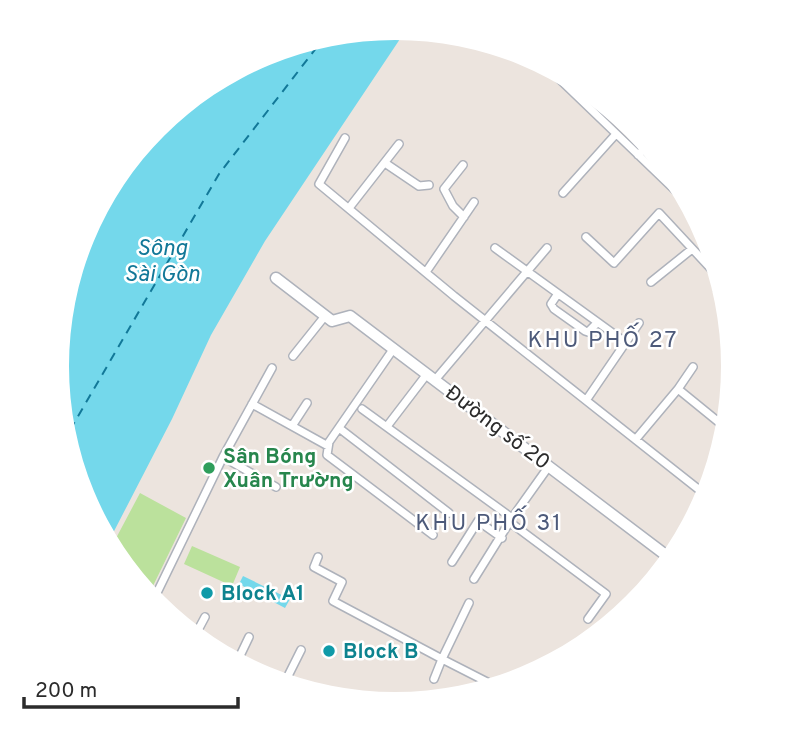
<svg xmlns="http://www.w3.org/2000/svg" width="790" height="732" font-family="Overpass,sans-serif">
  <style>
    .green { fill: #bbe19c }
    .water { fill: #74d8eb }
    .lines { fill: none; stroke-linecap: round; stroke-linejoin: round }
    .ferry { stroke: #127898; stroke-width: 2; stroke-dasharray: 9 7; stroke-linecap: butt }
    .street-casing { stroke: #aeb2bb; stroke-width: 10 }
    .secondary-casing { stroke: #aeb2bb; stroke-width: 13 }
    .street { stroke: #fff; stroke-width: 7 }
    .secondary { stroke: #fff; stroke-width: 10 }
    .leisure-dot { fill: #2e9e5b; stroke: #fff; stroke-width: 2.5 }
    .culture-dot { fill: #0f9aa8; stroke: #fff; stroke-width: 2.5 }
    .labels { text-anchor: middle; stroke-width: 5; stroke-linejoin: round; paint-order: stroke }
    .street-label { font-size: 21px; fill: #2b2b2b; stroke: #fff }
    .leisure-label { font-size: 21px; font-weight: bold; fill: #27864d; stroke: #fff; text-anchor: start }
    .culture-label { font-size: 21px; font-weight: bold; fill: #0d838f; stroke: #fff; text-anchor: start }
    .water-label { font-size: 23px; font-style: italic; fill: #127898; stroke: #fff }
    .neighbourhood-label { font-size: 23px; letter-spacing: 2px; fill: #4d5a7a; stroke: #fff }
  </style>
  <rect width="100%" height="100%" fill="#ece4de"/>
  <!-- green -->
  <path class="green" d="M140 493 186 518 152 588 142 584 114 542Z
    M192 546 240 567 232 586 184 564Z"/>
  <!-- water -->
  <path class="water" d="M395 28 406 30 265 241 211 335 172 419 111 537 83 495 57 366 83 236 156 127 266 54Z
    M243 576 290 599 285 608 239 584Z"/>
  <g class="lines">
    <!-- ferry -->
    <path class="ferry" d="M70 430 219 174 320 43"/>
    <defs>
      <path id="street" d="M551 71 679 194
        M345 138 319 184 454 296 707 496
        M638 155 647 146
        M385 163 419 186 429 185
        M463 165 444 189 453 206 464 217
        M563 193 616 134
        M349 208 399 144
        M586 237 614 263 659 213 714 272
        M495 248 625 342
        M426 272 474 202
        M651 282 692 249
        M717 287 718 292
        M557 295 551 304 554 309 585 331 588 332 597 323
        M394 348 329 442 327 455 433 535
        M293 356 325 316
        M435 380 547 248
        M678 389 693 367
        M587 399 639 323
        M252 404 328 446
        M362 409 512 518
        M388 425 427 374
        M292 426 307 403
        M339 428 449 513
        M636 439 678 389 721 424
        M223 457 276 487
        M511 523 606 594 588 619
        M318 557 314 567 342 582 333 601 442 659 469 603
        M452 562 478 521 502 538
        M474 579 512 518 549 466
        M153 601 223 457 272 368
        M630 608 650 581
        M197 632 205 617
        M238 660 249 637
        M434 679 442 659 493 685
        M285 682 301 650"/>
      <path id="secondary" d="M276 278 332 321 350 316 667 556"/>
    </defs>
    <!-- street casing -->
    <use href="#street" class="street-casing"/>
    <!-- secondary casing -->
    <use href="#secondary" class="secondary-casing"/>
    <!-- street -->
    <use href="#street" class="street"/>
    <!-- secondary -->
    <use href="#secondary" class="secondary"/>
  </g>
  <!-- markers -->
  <circle class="leisure-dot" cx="209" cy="468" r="7"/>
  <g class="culture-dot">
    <circle cx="207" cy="593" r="7"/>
    <circle cx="329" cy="651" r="7"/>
  </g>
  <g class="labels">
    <!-- street labels -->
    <g class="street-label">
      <text transform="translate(498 427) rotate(37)" y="7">Đường số 20</text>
    </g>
    <!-- leisure labels -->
    <g class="leisure-label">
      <text x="223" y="463">Sân Bóng<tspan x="223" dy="24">Xuân Trường</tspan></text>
    </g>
    <!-- culture labels -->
    <g class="culture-label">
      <text x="221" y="600">Block A1</text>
      <text x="343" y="658">Block B</text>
    </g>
    <!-- water labels -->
    <g class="water-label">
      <text x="162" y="255">Sông<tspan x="162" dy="26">Sài Gòn</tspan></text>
    </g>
    <!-- neighbourhood labels -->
    <g class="neighbourhood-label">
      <text x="603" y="347">KHU PHỐ 27</text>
      <text x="489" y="530">KHU PHỐ 31</text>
    </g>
  </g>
  <!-- crop -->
  <path d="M0 0H790V732H0ZM69 366a326 326 0 1 1 652 0a326 326 0 1 1-652 0Z" fill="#fff" fill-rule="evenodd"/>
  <!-- scale -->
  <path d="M24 697v10h214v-10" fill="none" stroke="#2b2b2b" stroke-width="3.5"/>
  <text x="35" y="697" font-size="21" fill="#2b2b2b" stroke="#ffffff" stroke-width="5" paint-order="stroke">200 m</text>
</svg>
